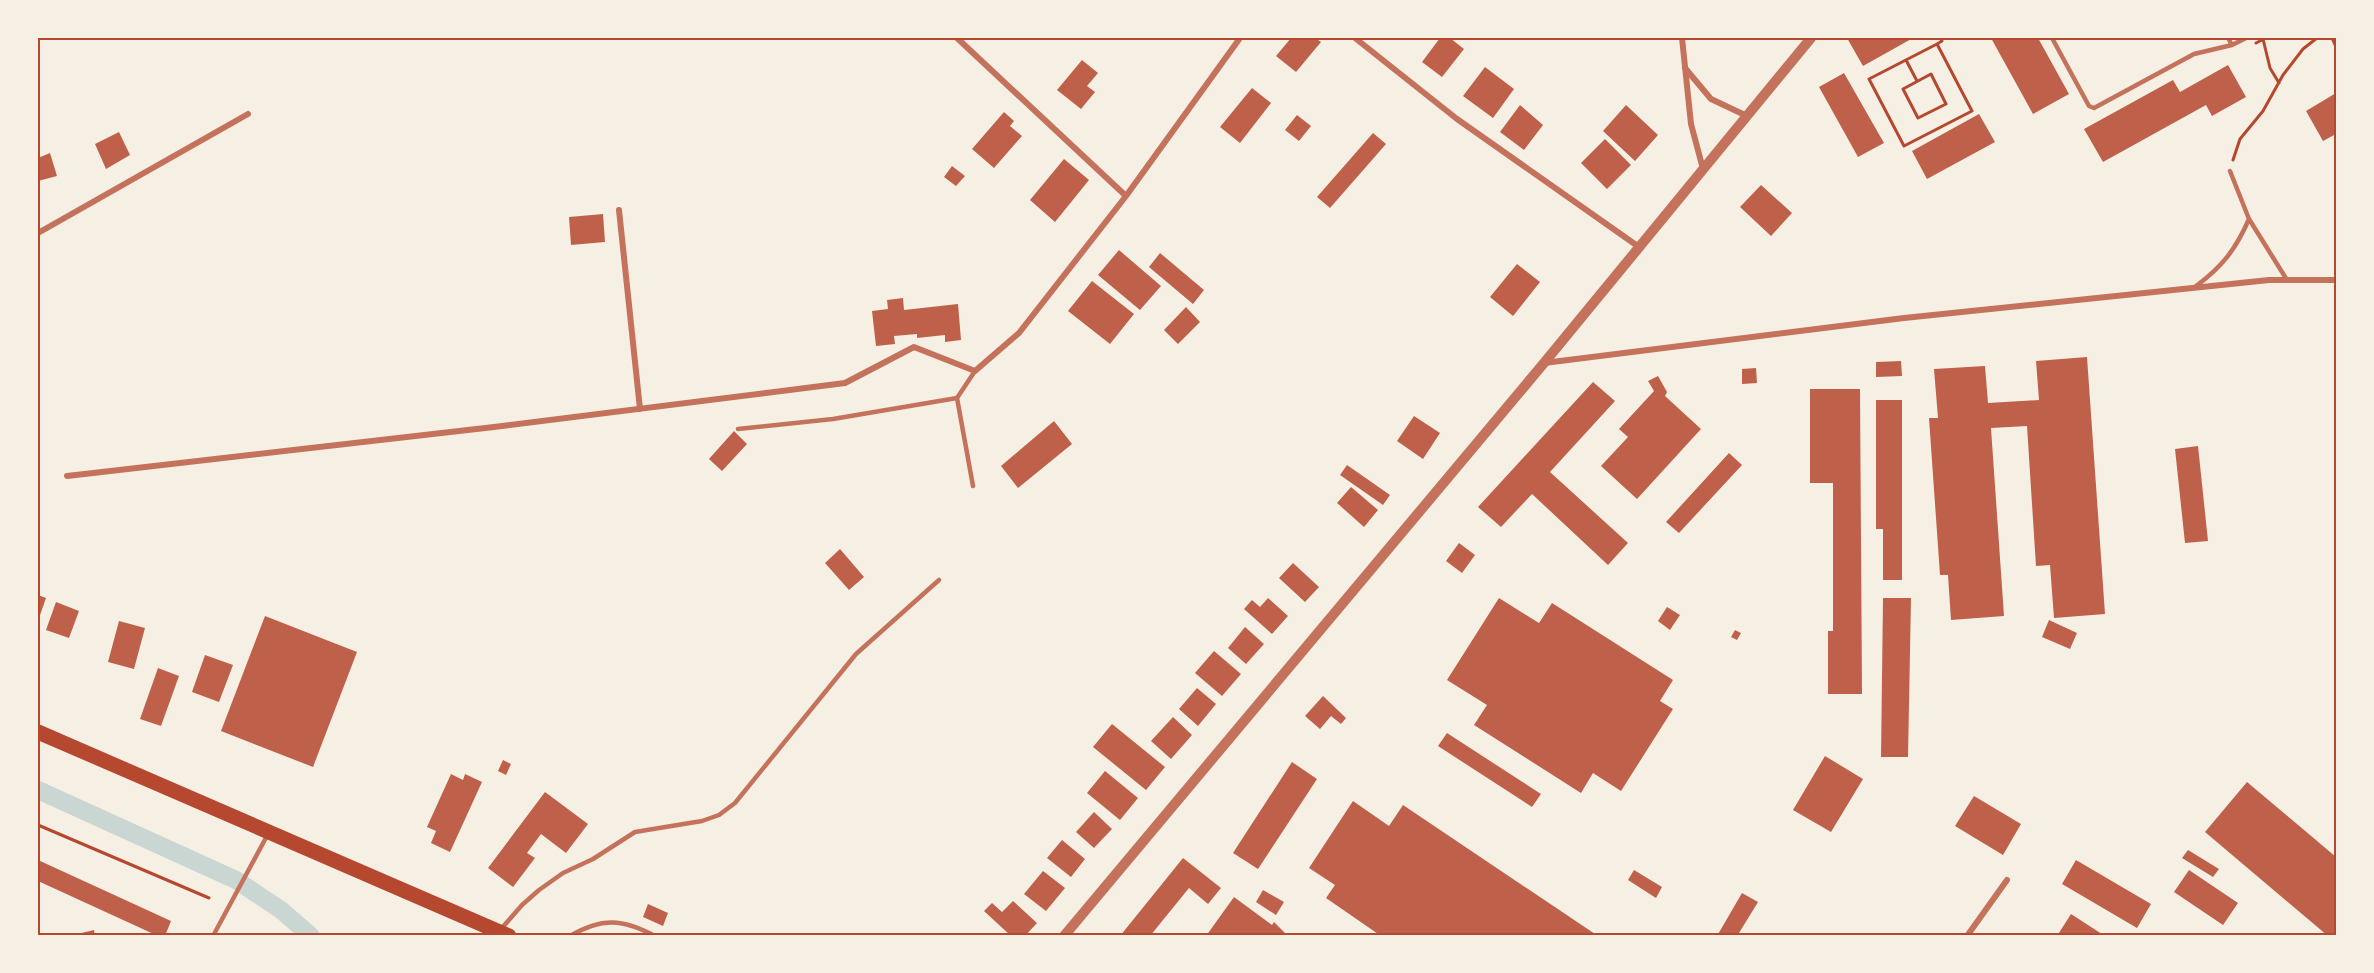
<svg xmlns="http://www.w3.org/2000/svg" width="2374" height="973" font-family="'Noto Sans',sans-serif">
  <style>
    .lines { fill: none; stroke-linecap: round; stroke-linejoin: round }
    .canal { stroke: #c9d6d2; stroke-width: 18 }
    .building { fill: #bf614a }
    .path { stroke: #b5482f; stroke-width: 3 }
    .service { stroke: #c5725c; stroke-width: 4.5 }
    .minor { stroke: #c5725c; stroke-width: 6 }
    .tertiary { stroke: #c5725c; stroke-width: 10 }
    .primary { stroke: #b5482f; stroke-width: 15 }
    .neatline { fill: none; stroke: #b5482f; stroke-width: 2 }
  </style>
  <rect width="100%" height="100%" fill="#f6efe4"/>
  <g class="lines">
    <!-- canal -->
    <path class="canal" d="M38 790 236 880 281 910 311 936"/>
  </g>
  <!-- building -->
  <path class="building" d="M1291 38H1315L1321 42 1296 72 1276 56Z
    M1440 38H1450L1464 49 1442 77 1422 62Z
    M1847 38H1913L1863 66Z
    M1991 38H2038L2069 94 2033 114Z
    M1082 60 1098 73 1087 86 1095 92 1081 109 1057 90Z
    M2228 65 2246 97 2212 116 2206 105 2103 162 2084 129 2173 80 2180 92Z
    M1485 67 1514 89 1493 118 1463 96Z
    M1844 73 1884 143 1858 157 1819 87Z
    M1252 88 1271 103 1240 143 1220 127Z
    M2336 93V134L2323 141 2306 111Z
    M1520 105 1543 125 1524 150 1500 132Z
    M1626 105 1658 135 1635 161 1603 131Z
    M1004 112 1014 121 1010 126 1022 136 994 168 972 149Z
    M1979 114 1995 142 1927 179 1912 151Z
    M1297 115 1311 126 1299 141 1285 130Z
    M119 132 130 155 106 169 95 144Z
    M1373 133 1386 144 1330 208 1317 197Z
    M1605 139 1631 165 1607 189 1581 163Z
    M50 153 57 176 38 181V158Z
    M1064 159 1089 180 1055 222 1030 200Z
    M952 166 965 176 956 186 944 177Z
    M1761 185 1792 213 1771 236 1740 207Z
    M603 214 605 242 571 245 569 217Z
    M1119 250 1161 286 1140 310 1098 275Z
    M1160 253 1204 290 1193 304 1149 267Z
    M1517 264 1540 282 1513 316 1490 297Z
    M1092 281 1134 314 1110 344 1068 311Z
    M903 298 904 310 958 304 961 340 945 342V335L917 338V334L894 336 895 344 876 346 872 311 888 309 887 300Z
    M1186 307 1200 322 1178 344 1164 330Z
    M2087 357 2105 614 2054 618 2050 565 2036 566 2027 426 1991 428 2004 616 1951 620 1948 575H1940L1929 418H1938L1934 369 1985 366 1988 403 2039 400 2036 361Z
    M1901 361 1902 376 1876 377V362Z
    M1756 368 1757 383 1742 384V369Z
    M1658 376 1667 392 1665 396 1701 429 1637 499 1601 466 1628 437 1619 429 1654 391 1648 381Z
    M1593 382 1615 401 1550 472 1628 543 1608 565 1532 494 1501 527 1478 507Z
    M1810 389H1860L1862 694H1828V631H1833V483H1810Z
    M1876 400H1902V580H1883V529H1876Z
    M1414 416 1440 433 1423 459 1397 441Z
    M1054 421 1072 444 1018 488 1001 466Z
    M734 431 747 444 722 471 709 459Z
    M2198 446 2208 541 2185 543 2175 449Z
    M1729 453 1742 465 1679 533 1666 522Z
    M1347 465 1390 495 1383 505 1340 475Z
    M1351 487 1378 510 1364 527 1337 503Z
    M1459 543 1475 555 1462 573 1446 561Z
    M840 549 864 577 849 590 825 563Z
    M1293 563 1319 587 1305 602 1279 578Z
    M38 595 46 598 38 621Z
    M1268 598 1288 616 1272 634 1244 609 1252 600 1260 607Z
    M1499 598 1539 623 1552 603 1673 680 1660 701 1673 709 1621 791 1593 773 1581 793 1474 725 1487 705 1447 680Z
    M1883 598H1911L1908 757H1881Z
    M56 602 79 611 69 638 46 630Z
    M1667 607 1680 615 1670 630 1658 621Z
    M265 616 357 652 313 767 221 731Z
    M2049 620 2077 633 2070 649 2042 637Z
    M119 621 145 628 134 669 108 662Z
    M1245 627 1264 644 1246 664 1228 648Z
    M1735 630 1741 633 1737 640 1731 637Z
    M1214 651 1241 674 1222 696 1195 673Z
    M205 655 233 665 219 702 192 692Z
    M158 668 179 676 161 726 140 719Z
    M1197 688 1216 704 1198 726 1179 709Z
    M1323 696 1346 718 1341 724 1331 716 1320 729 1305 716Z
    M1173 717 1192 735 1171 759 1151 741Z
    M1112 724 1165 767 1146 790 1093 747Z
    M1447 733 1541 794 1532 807 1438 746Z
    M1825 756 1863 779 1831 832 1793 810Z
    M503 760 511 764 506 775 498 771Z
    M1292 762 1317 779 1258 869 1233 853Z
    M1105 771 1138 798 1120 820 1087 793Z
    M451 774 463 780 465 774 482 782 450 852 431 843 436 831 427 827Z
    M2247 782 2336 857V936H2328L2205 832Z
    M545 792 588 824 566 853 541 834 527 853 535 858 513 887 488 868Z
    M1974 796 2021 824 2003 855 1955 826Z
    M1353 801 1389 826 1403 805 1598 936H1381L1326 898 1335 885 1309 868Z
    M1094 812 1112 829 1094 848 1076 832Z
    M1062 840 1085 859 1071 877 1047 858Z
    M2188 850 2219 869 2213 877 2182 858Z
    M1183 858 1221 888 1208 904 1189 888 1150 936H1120Z
    M38 860 171 921 165 936H158L38 881Z
    M2076 860 2151 904 2137 928 2062 884Z
    M1634 870 1662 887 1656 898 1628 880Z
    M2189 870 2238 903 2223 925 2174 892Z
    M1043 871 1065 888 1046 911 1024 894Z
    M1263 890 1284 902 1276 915 1256 902Z
    M1742 893 1758 902 1739 933 1743 936H1717Z
    M1234 897 1272 925 1274 922 1288 936H1206Z
    M1013 901 1037 923 1025 936H1011L984 911 992 903 1002 912Z
    M648 904 668 913 663 926 643 917Z
    M2071 914 2105 936H2057Z
    M94 930 95 936H74L73 935Z"/>
  <g class="lines">
    <!-- path -->
    <path class="path" d="M2332 38 2336 47
      M2263 39 2270 68 2279 83
      M2256 43 2266 38
      M1937 44 1972 111 1904 146 1869 79Z
      M1937 44 1942 41 1940 38
      M1906 60 1917 81
      M1931 74 1946 104 1918 118 1903 89Z
      M2233 160 2240 139 2263 111 2283 75 2303 49 2317 38
      M38 825 209 898"/>
    <!-- service -->
    <path class="service" d="M2052 38 2089 106 2094 108 2194 54 2232 45
      M2228 38 2232 45 2246 38
      M2249 219 2287 280
      M2196 286C2222 267 2236 249 2249 219L2230 171
      M957 398 973 486
      M738 429 833 419 957 398 975 371
      M501 929 522 905 539 890 563 873 593 859 635 832 702 821 719 815 735 803 856 654 939 580
      M213 936 268 834
      M570 936C602 917 623 919 655 936"/>
    <!-- minor -->
    <path class="minor" d="M957 38 1126 196
      M1355 38 1457 119 1639 247
      M1682 38 1691 124 1703 169
      M1685 68 1711 99 1747 116
      M619 210 640 409
      M38 233 248 114
      M1544 363 1904 318 2269 280H2336
      M67 476 494 427 845 383 914 347 975 371 1019 333 1126 196 1240 38
      M1967 936 2007 880"/>
    <!-- tertiary -->
    <path class="tertiary" d="M1064 936 1544 363 1811 38"/>
    <!-- primary -->
    <path class="primary" d="M38 732 509 936"/>
  </g>
  <!-- border -->
  <rect width="2374" height="973" fill="none" stroke="#f6efe4" stroke-width="78"/>
  <rect x="39" y="39" width="2296" height="895" class="neatline"/>
</svg>
